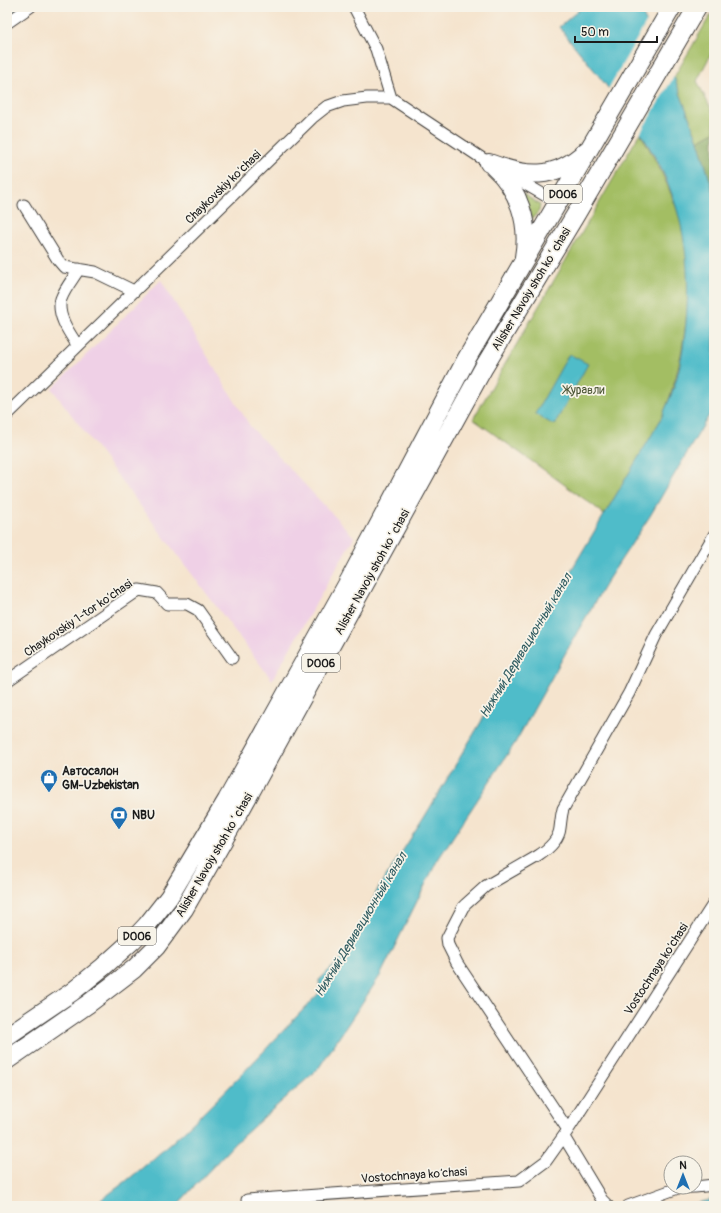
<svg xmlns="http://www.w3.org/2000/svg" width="721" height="1213" font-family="Pangolin,sans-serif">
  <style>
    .built { fill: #efd0e6 }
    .green { fill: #a3be64; stroke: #606d40 }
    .forest { fill: #82a55a; stroke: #4f603b }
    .water { fill: #4fbcc9; stroke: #366c72 }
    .pier { fill: #f5e4ce }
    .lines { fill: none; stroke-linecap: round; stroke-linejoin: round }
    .street-casing { stroke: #3d3a37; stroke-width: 13 }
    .primary-casing { stroke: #3d3a37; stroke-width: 20 }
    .street { stroke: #fff; stroke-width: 11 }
    .primary { stroke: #fff; stroke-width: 18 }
    .labels { text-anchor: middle; stroke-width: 3.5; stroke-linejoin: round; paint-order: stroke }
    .shield { fill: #f7f3e8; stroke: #5e5c59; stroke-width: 1 }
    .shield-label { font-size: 11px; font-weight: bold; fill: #1c1c1c }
    .street-label { font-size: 12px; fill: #1c1c1c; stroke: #f7f3e8 }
    .park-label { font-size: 12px; fill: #4b5535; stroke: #f7f3e8 }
    .poi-label { font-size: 12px; font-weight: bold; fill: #1c1c1c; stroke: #f7f3e8; text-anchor: start }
    .water-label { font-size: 13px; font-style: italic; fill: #305c61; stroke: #f7f3e8 }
  </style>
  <rect width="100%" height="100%" fill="#f7f3e8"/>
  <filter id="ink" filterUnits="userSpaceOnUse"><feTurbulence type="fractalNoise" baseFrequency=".025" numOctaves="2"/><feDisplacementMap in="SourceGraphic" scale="8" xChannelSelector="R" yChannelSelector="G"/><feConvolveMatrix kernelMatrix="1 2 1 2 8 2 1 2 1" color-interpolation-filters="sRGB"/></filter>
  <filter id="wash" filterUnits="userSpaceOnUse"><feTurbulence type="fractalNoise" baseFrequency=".012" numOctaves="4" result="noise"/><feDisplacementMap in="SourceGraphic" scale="16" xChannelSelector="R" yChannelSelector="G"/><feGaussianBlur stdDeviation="0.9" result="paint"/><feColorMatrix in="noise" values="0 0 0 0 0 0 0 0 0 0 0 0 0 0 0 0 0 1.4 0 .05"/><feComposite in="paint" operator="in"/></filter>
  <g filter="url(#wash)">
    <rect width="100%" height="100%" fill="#f5e4ce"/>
    <!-- built -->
    <path class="built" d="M161 280 250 426 354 537 272 680 52 389Z"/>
    <!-- green -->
    <path class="green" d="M714 9V48L697 81 714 115V132L698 141 674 77Z
      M640 133C657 161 671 190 681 221 697 275 685 371 660 421 655 432 648 442 642 452 629 473 617 494 604 515L594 506 473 419Z
      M522 193 540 205 539 211 532 219Z"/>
    <!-- forest -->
    <path class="forest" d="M714 132V194L698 141Z"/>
    <!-- water -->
    <path class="water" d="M7 7H20L7 15Z
      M582 7H639L674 77 698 141 714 194V407L650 516 609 578 579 629 515 743 437 861 380 976 318 1069 235 1143 176 1206H92C177 1148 249 1066 320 992L319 980 346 954 378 889 425 816 660 421C665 409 671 397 675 384 681 364 684 343 686 322 691 262 684 209 654 155 628 109 592 68 559 27Z
      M569 354 588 364 554 425 535 414Z
      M714 1199V1205L712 1206H684Z"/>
    <!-- pier -->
    <path class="pier" d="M647 21 675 75 639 135 607 91Z"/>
  </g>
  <g filter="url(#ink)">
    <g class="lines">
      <defs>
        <path id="street" d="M354 7 376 49 391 98
          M7 23 30 7
          M24 205 58 260 64 267 95 272 134 291
          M78 346C70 334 56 315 61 299 65 288 73 279 79 269
          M7 415 312 118 326 107 343 101 367 98H391L489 163 558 203
          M7 681 139 590 157 593 167 604H187L198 610 232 658
          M568 1130 457 963 448 945 447 938 463 907 466 904 486 886 538 856C547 850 559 840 560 828 561 821 561 816 563 809L629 693 656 635 714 535
          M564 1137 602 1200 608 1206
          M695 1187 714 1185
          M247 1200 519 1181 546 1161 568 1130 714 903
          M628 1206 678 1188 693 1187"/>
        <path id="primary" d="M489 163C526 177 554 181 586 151
          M493 166C519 189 530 223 524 257
          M7 1036 72 992 103 967 133 940 147 925 169 897 227 800 350 579 467 358 672 7
          M7 1060 88 1004 134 969 156 947 184 909 241 809 484 367 576 214 697 7"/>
      </defs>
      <!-- street casing -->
      <use href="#street" class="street-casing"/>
      <!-- primary casing -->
      <use href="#primary" class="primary-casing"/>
      <!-- street -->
      <use href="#street" class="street"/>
      <!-- primary -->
      <use href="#primary" class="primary"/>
    </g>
  </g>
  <!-- icons -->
  <defs>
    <symbol id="shop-pin" viewBox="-11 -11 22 30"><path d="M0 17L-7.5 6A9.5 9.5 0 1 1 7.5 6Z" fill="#1f6fb2" stroke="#f7f3e8"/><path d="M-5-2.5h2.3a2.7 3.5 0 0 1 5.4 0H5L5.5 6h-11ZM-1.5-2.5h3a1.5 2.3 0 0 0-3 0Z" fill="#fff"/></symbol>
    <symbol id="bank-pin" viewBox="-11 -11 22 30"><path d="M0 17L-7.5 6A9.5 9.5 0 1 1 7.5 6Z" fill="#1f6fb2" stroke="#f7f3e8"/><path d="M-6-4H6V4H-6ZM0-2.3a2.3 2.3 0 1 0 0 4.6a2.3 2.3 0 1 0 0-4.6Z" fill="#fff"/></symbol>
  </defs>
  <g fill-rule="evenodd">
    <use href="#shop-pin" x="39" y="768" width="20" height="27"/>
    <use href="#bank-pin" x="109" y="805" width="20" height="27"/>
  </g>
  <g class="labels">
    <!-- shield labels -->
    <g class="shield">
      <rect x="544" y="185" width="38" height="18" rx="3"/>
      <rect x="302" y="654" width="38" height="18" rx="3"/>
      <rect x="118" y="927" width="38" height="18" rx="3"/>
    </g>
    <g class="shield-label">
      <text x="563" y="198">D006</text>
      <text x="321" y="667">D006</text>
      <text x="137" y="940">D006</text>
    </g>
    <!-- street labels -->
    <g class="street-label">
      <text transform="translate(223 187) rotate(-44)" y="4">Chaykovskiy ko‘chasi</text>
      <text transform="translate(531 289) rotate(-59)" y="4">Alisher Navoiy shoh koʻchasi</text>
      <text transform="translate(372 572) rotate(-61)" y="4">Alisher Navoiy shoh koʻchasi</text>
      <text transform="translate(78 618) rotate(-34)" y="4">Chaykovskiy 1-tor ko‘chasi</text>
      <text transform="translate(214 855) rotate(-60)" y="4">Alisher Navoiy shoh koʻchasi</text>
      <text transform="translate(656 969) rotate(-57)" y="4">Vostochnaya ko‘chasi</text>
      <text transform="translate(414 1175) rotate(-4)" y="4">Vostochnaya ko‘chasi</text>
    </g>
    <!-- park labels -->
    <g class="park-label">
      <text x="584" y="394">Журавли</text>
    </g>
    <!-- poi labels -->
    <g class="poi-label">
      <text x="62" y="775">Автосалон<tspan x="62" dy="14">GM-Uzbekistan</tspan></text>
      <text x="132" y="819">NBU</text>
    </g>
    <!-- water labels -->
    <g class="water-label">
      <text transform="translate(525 645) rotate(-59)" y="5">Нижний Деривационный канал</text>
      <text transform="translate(360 924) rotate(-59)" y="5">Нижний Деривационный канал</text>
    </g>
  </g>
  <!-- margin -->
  <rect width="721" height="1213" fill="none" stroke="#f7f3e8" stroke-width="24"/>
  <!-- north arrow -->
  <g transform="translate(683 1175)"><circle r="19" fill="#f7f3e8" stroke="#9f9d96"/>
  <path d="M0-3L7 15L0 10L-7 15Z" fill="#1f6fb2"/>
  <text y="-6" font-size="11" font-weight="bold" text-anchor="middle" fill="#1c1c1c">N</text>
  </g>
  <!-- scale -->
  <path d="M575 36v6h82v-6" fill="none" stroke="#1c1c1c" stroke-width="2"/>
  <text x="581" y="36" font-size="12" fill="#1c1c1c" stroke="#f7f3e8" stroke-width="3" paint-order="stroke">50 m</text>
</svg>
